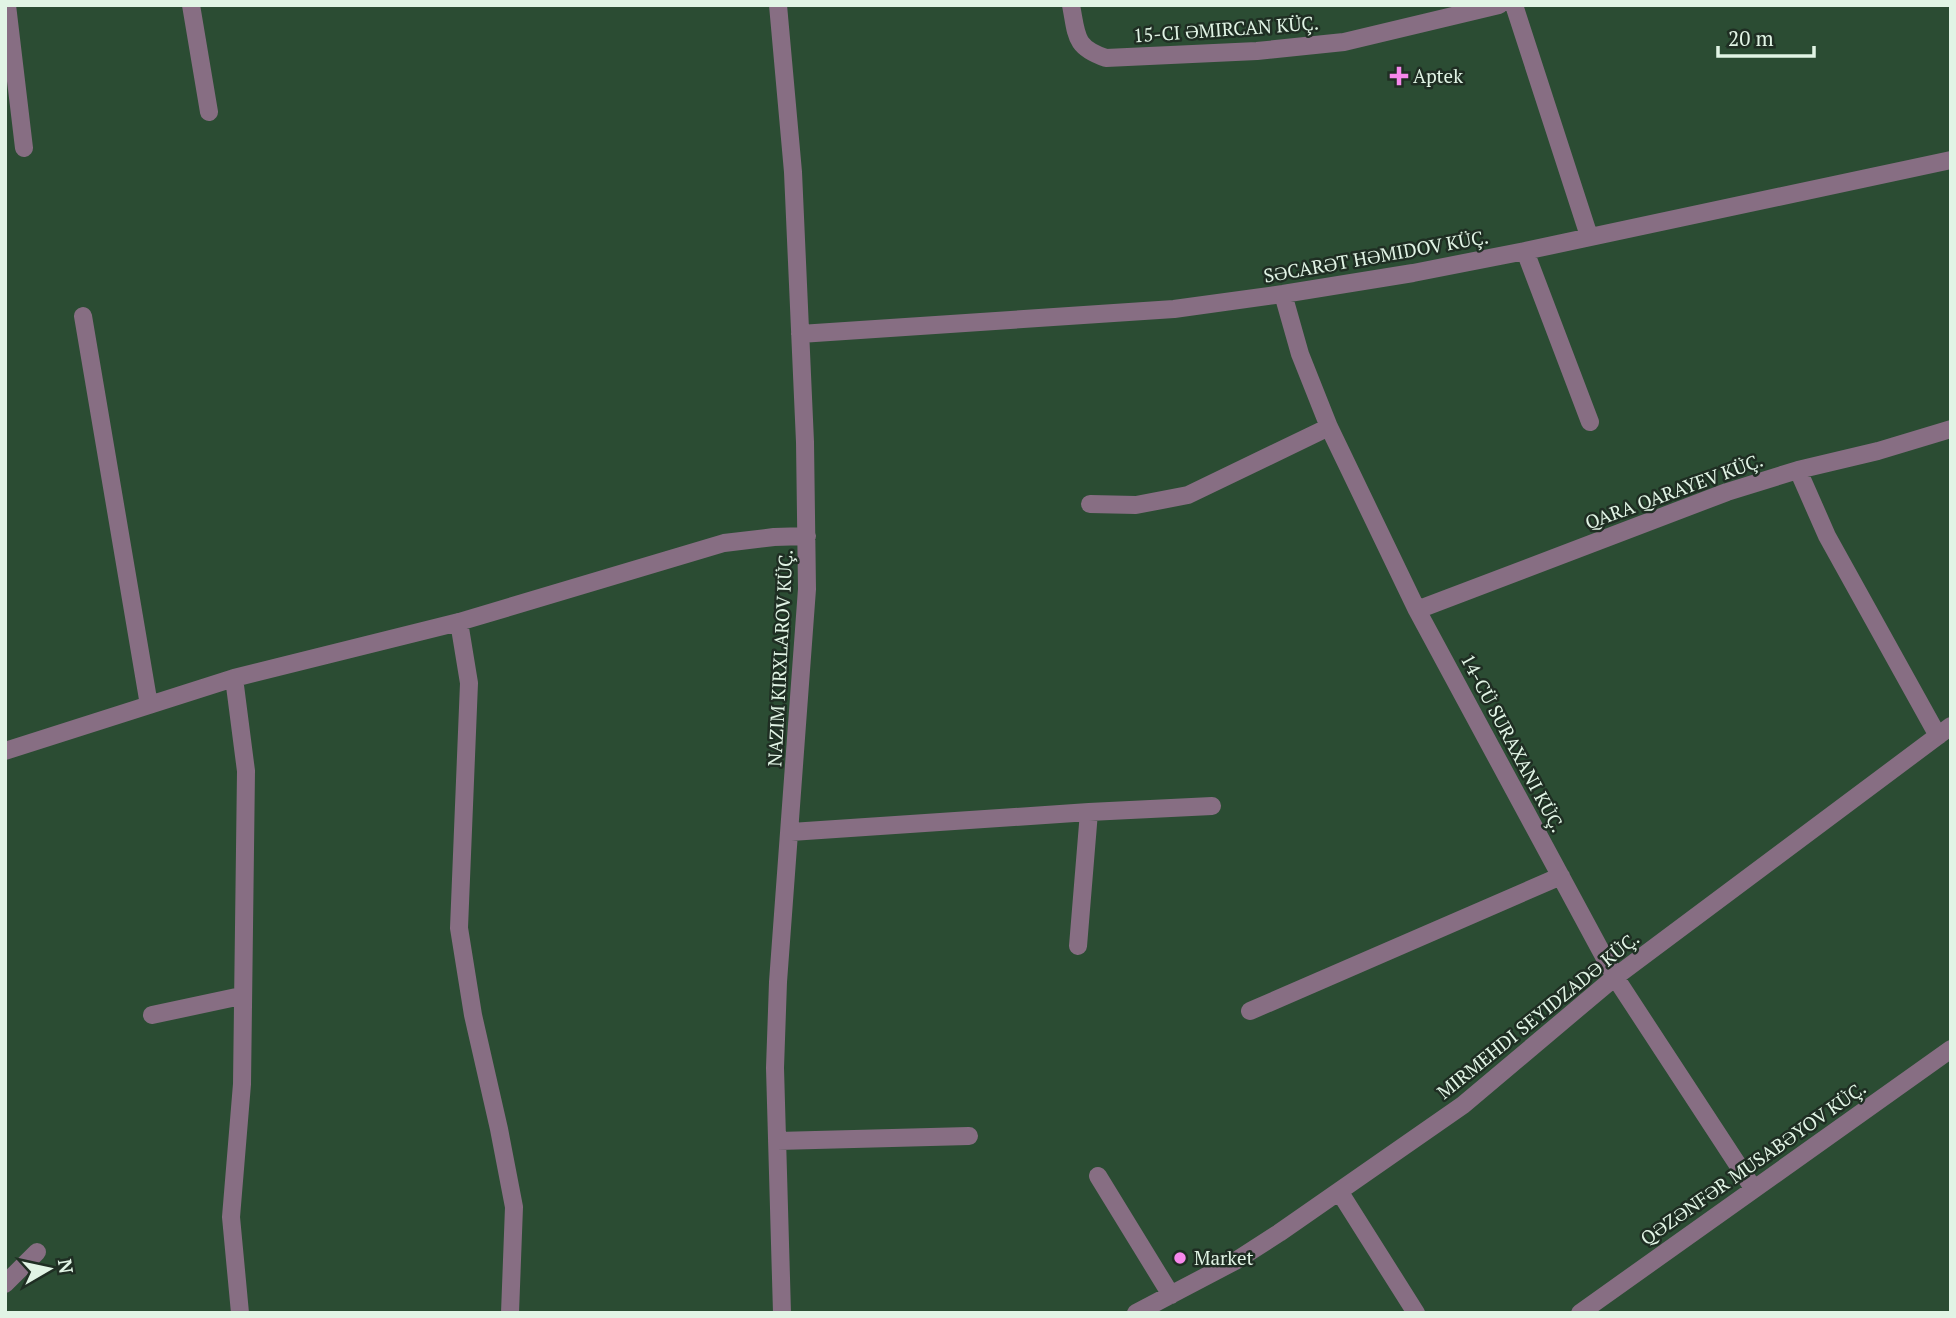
<svg xmlns="http://www.w3.org/2000/svg" width="1956" height="1318" font-family="'PT Serif',serif">
  <style>
    .lines { fill: none; stroke-linecap: round; stroke-linejoin: round }
    .street { stroke: #876e83; stroke-width: 18 }
    .poi-dot { fill: #f788ec; stroke: #1f2e23; stroke-width: 2.5 }
    .labels { text-anchor: middle; stroke-width: 5; stroke-linejoin: round; paint-order: stroke }
    .street-label { font-size: 19px; fill: #e1f4e5; stroke: #1f2e23 }
    .poi-label { font-size: 19px; fill: #e1f4e5; stroke: #1f2e23; text-anchor: start }
  </style>
  <rect width="100%" height="100%" fill="#2b4c33"/>
  <g class="lines">
    <!-- street -->
    <path class="street" d="M7 5 24 148
      M191 5 209 112
      M778 5 793 172 805 442 807 589 778 982 775 1068 782 1313
      M1071 5C1077 36 1074 47 1106 58L1257 51 1344 42 1499 5
      M1514 5 1589 236
      M1525 251 1590 422
      M1283 294 1300 354 1329 427 1417 610 1615 977 1753 1188
      M83 316 149 705
      M800 334 1174 309 1283 294 1413 273 1525 251 1951 160
      M1798 470 1827 536 1938 736
      M1090 504 1136 505 1188 495 1329 427
      M1417 610 1727 492 1798 470 1878 451 1951 429
      M459 622 469 683 459 928 473 1015 499 1129 514 1207 510 1313
      M234 678 246 771 242 1084 231 1217 240 1313
      M5 751 234 678 459 622 724 543 774 537 807 536
      M791 832 1089 812 1212 806
      M1078 946 1089 812
      M1250 1011 1561 876
      M152 1015 241 996
      M777 1141 969 1136
      M1098 1176 1171 1295
      M1339 1191 1416 1313
      M5 1284 37 1252
      M1136 1313 1237 1260 1279 1233 1463 1105 1615 977 1951 726
      M1580 1313 1951 1049"/>
  </g>
  <!-- markers -->
  <g class="poi-dot">
    <path d="M1395.5 65.5h7v7h7v7h-7v7h-7v-7h-7v-7h7z"/>
    <circle cx="1180" cy="1258" r="7"/>
  </g>
  <g class="labels">
    <!-- street labels -->
    <g class="street-label">
      <text transform="translate(1226 29) rotate(-4)" y="7">15-CI ƏMIRCAN KÜÇ.</text>
      <text transform="translate(1376 256) rotate(-10)" y="7">SƏCARƏT HƏMIDOV KÜÇ.</text>
      <text transform="translate(1674 491) rotate(-20)" y="7">QARA QARAYEV KÜÇ.</text>
      <text transform="translate(780 658) rotate(-87)" y="7">NAZIM KIRXLAROV KÜÇ.</text>
      <text transform="translate(1513 743) rotate(62)" y="7">14-CÜ SURAXANI KÜÇ.</text>
      <text transform="translate(1538 1015) rotate(-39)" y="7">MIRMEHDI SEYIDZADƏ KÜÇ.</text>
      <text transform="translate(1753 1163) rotate(-35)" y="7">QƏZƏNFƏR MUSABƏYOV KÜÇ.</text>
    </g>
    <!-- poi labels -->
    <g class="poi-label">
      <text x="1413" y="83">Aptek</text>
      <text x="1194" y="1265">Market</text>
    </g>
  </g>
  <!-- border -->
  <rect width="1956" height="1318" fill="none" stroke="#e1f4e5" stroke-width="14"/>
  <!-- north arrow -->
  <g transform="translate(49 1269) rotate(81)" stroke="#1f2e23" stroke-width="5" paint-order="stroke">
  <path d="M0-5L12 26L0 18L-12 26Z" fill="#e1f4e5"/>
  <text y="-10" font-size="19" font-weight="bold" text-anchor="middle" fill="#e1f4e5">N</text>
  </g>
  <!-- scale -->
  <path d="M1718 46v10h96v-10" fill="none" stroke="#e1f4e5" stroke-width="3.5"/>
  <text x="1728" y="46" font-size="21" fill="#e1f4e5" stroke="#1f2e23" stroke-width="5" paint-order="stroke">20 m</text>
</svg>
